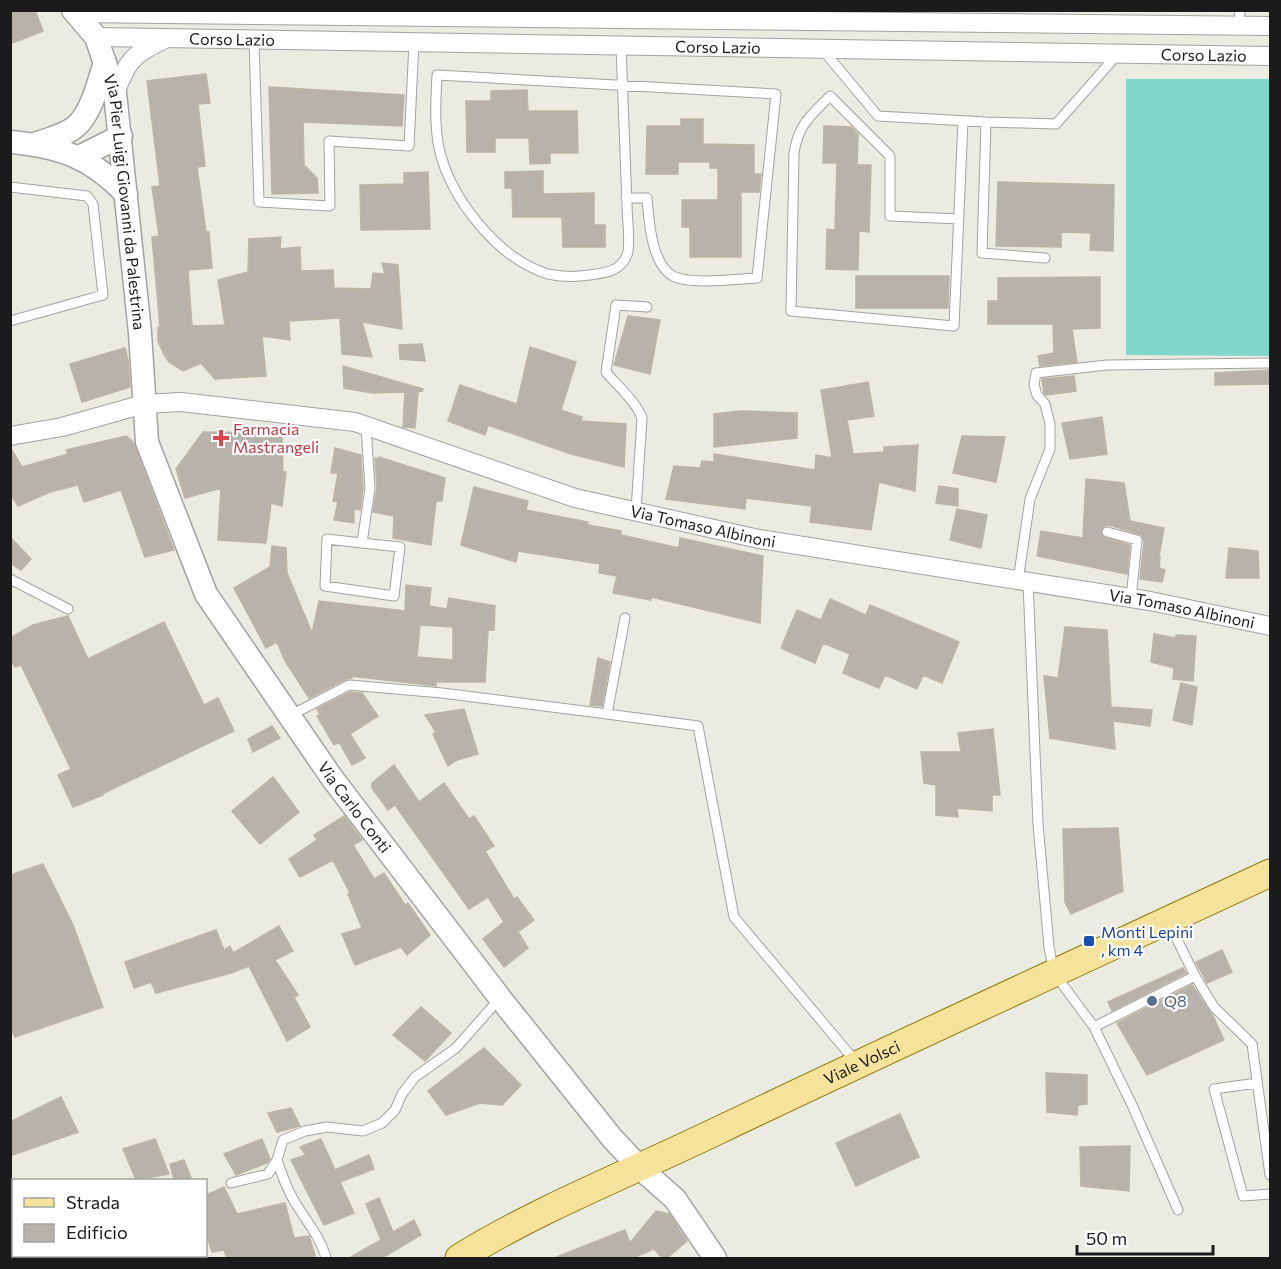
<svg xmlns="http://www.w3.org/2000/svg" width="1281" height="1269" font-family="Commissioner,sans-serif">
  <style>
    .pitch { fill: #81d8c9 }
    .building { fill: #b8b3aa; stroke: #bdb4a4; stroke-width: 1.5; fill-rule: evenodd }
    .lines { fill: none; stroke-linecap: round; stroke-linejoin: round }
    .service-casing { stroke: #a2a2a2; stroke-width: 11 }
    .minor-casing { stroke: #a2a2a2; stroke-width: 20 }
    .tertiary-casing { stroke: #a2a2a2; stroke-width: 25 }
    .primary-casing { stroke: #8a7b07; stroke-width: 29 }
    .service { stroke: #fff; stroke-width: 9 }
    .minor { stroke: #fff; stroke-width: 18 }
    .tertiary { stroke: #fff; stroke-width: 22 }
    .primary { stroke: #f6e39b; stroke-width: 27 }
    .health-dot { fill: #e0444e; stroke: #fff; stroke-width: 2 }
    .transit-dot { fill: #1a4fb4; stroke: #fff; stroke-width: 2 }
    .service-dot { fill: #5c6f8a; stroke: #fff; stroke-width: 2 }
    .labels { text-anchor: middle; stroke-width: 4.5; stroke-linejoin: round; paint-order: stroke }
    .street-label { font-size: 16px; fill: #1b1b1b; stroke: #fff }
    .health-label { font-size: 16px; fill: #be3a42; stroke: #fff; text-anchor: start }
    .transit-label { font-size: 16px; fill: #164399; stroke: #fff; text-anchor: start }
    .service-label { font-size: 16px; fill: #4e5e75; stroke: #fff; text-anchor: start }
  </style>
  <rect width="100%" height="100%" fill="#ecebe1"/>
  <!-- pitch -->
  <path class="pitch" d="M1126 79H1270V356L1126 355Z"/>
  <!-- building -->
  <path class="building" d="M10 10H35L43 31 10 44Z
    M206 74 210 103 198 104 205 166 197 167 206 232H209L212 268 188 270 192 326 225 325 218 280 248 272 249 239 281 237 280 249 300 247 301 271 333 270 334 288 371 289 373 273 385 274 382 263 398 265 402 329 362 322 372 357 342 354 340 318 289 321 290 340 262 336 266 376 215 379 201 363 183 371 169 362 164 355 158 341V327H160L152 237 159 236 152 187 160 186 147 81Z
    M269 87 404 95 402 126 303 122 304 165 317 178 318 193 272 194Z
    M527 90 528 111H577L578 153H550V163L530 164 529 138H495V152H467L466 101H491V91Z
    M681 119H703V144L754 145V174H761L759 192H741V257H690V227H682V200H718V168H710V162H678V174H646L647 126H681Z
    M824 126 851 127 858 134 857 165H871L869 232 859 231 858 270 826 269 827 229 835 230 837 163H823Z
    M543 171V194L594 193V225H605V247H563L562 217H513L512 188H505V172Z
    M428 172 430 229 361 230 360 185 404 184V173Z
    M998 182 1114 185 1113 251 1090 250 1091 233 1061 232V247L996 246Z
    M856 276H949L948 308H856Z
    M1100 277V328L1072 329 1077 362 1040 366 1038 356 1054 353 1053 324H988V301H998V278Z
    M628 316 660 320 650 374 614 365Z
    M422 344 425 361 400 359 399 345Z
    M530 347 576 362 561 410 582 417 581 421 626 424 624 467 571 454 488 425 485 435 448 421 460 385 517 404Z
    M125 348 128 360 130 387 82 402 70 364Z
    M343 366 423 389 422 391 418 392 415 428 403 427 405 392 373 393 344 388Z
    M1270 370V384L1215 385V373Z
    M1074 376 1076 391 1046 395 1044 393 1042 379Z
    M868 382 874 416 847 420 853 454 884 452V447L918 445 915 491 879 482 871 530 810 522 812 506 746 498 745 509 666 499 674 466 700 468 702 461 714 462V454L815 470 816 455 832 458 821 390Z
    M741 411 797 413V438L714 447V414Z
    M1102 417 1107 454 1070 459 1062 423Z
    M203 432 282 433 283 472H286L282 506 271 503 266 543 218 540 221 488 185 498 176 469Z
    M126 436 133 442 174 550 145 557 121 490 84 502 78 485 50 492 18 506 10 493V447L22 467 68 454 66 450Z
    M962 436 1005 437 996 482 953 473Z
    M335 448 361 455 363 488 360 510 354 509V523L334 520 338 502 333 501 338 473H331Z
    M379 457 445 478 442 501H436L431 545 393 538 394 516 373 512 377 488 375 458 379 459Z
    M1086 479 1124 483 1130 521 1164 528 1159 556 1160 557 1159 568 1165 570 1162 582 1140 579 1144 541 1142 535 1109 525 1105 526 1101 530 1103 537 1130 545 1127 574 1037 556 1041 531 1083 538Z
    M939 486 958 489V506L936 503Z
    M474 487 528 501 526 510 588 522V525L621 531V535L679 548 680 538 763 556 760 623 651 597V600L613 593 617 576 599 573 600 564 518 551 516 562 461 545Z
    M957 509 987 515 981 548 950 540Z
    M10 537 31 559 21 570 10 563Z
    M272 546 286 548 287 573 312 633 319 601 405 611 406 585 431 588 429 606 447 609 449 598 495 606 494 630H488L485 682H436V686L350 676 352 678 346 679 309 698 285 661 277 642 266 648 234 588 270 567ZM420 625 453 627V660L417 657Z
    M1229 548 1258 551 1259 578H1226Z
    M830 599 866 615 870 605 959 642 942 683 923 675 917 689 885 675 879 688 843 673 850 654 823 643 815 663 781 648 797 610 821 620Z
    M68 616 88 659 164 622 204 705 218 698 234 731 102 794 103 795 73 807 58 775 71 769 21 665 15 667 10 658V638L33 625Z
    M1065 627 1107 630 1111 707 1152 710 1150 726 1113 721 1115 749 1050 738 1044 676 1058 678Z
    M1154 634 1176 638V635L1196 636 1193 681 1173 679 1174 668 1151 662Z
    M598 658 610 662 602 706 590 705Z
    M1181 683 1197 687 1192 725 1173 720Z
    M350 692 362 693 378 716 350 734 365 758 352 765 339 742 334 745 317 716 320 714 317 709Z
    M464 709 478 754 457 760 448 766 433 734 436 732 425 715Z
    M272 726 280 738 253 752 248 739Z
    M993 729 1000 795H992V811L957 808 958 817 936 815V785L924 783 921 752H961L958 733Z
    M394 765 419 802 444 783 469 819 474 816 494 846 485 851 514 899 517 897 534 920 518 932 528 948 504 967 483 939 504 922 488 897 469 909 395 805 388 810 372 788V783Z
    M273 777 299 812 260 844 232 811Z
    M344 816 362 840 353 845 374 879 384 873 405 905 408 903 430 935 407 955 401 947 355 965 342 934 362 928 348 894 350 893 333 860 300 877 289 859 317 840 314 835Z
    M1118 828 1123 891 1071 914 1065 902 1063 829Z
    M43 864 73 925 103 1007 15 1037 10 1026V875Z
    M279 926 293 951 275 960 298 995 294 997 310 1027 287 1041 249 966 231 973 156 993 151 982 134 988 125 962 216 930 224 950 230 946 233 953Z
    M1222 950 1232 972 1207 983 1196 962Z
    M1183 968 1186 973 1112 1011 1108 1002Z
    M1192 985 1213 1016 1224 1040 1147 1075 1117 1023Z
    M421 1007 451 1033 425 1061 393 1035Z
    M484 1048 521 1085 502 1105 480 1103 446 1115 428 1091Z
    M1046 1073 1087 1075V1104L1078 1105 1077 1115 1047 1112Z
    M61 1097 78 1132 10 1156V1122Z
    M291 1108 300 1126 277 1132 268 1113Z
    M900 1114 919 1157 856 1186 836 1143Z
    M155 1139 169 1174 136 1180 123 1149Z
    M262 1139 270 1159 267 1163 236 1175 224 1154Z
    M321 1139 335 1170 369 1155 374 1169 340 1182 354 1213 324 1225 291 1160 306 1155 300 1147Z
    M1130 1146 1129 1191 1081 1186 1080 1147Z
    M184 1160 192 1180H174L170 1164Z
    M224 1187 237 1214 285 1203 294 1238 309 1236 316 1258H227L224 1250 212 1252 206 1234V1195Z
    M379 1198 393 1232 414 1220 421 1235 382 1258H349L381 1240 366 1204Z
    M656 1211 669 1214 687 1241 667 1258H662L654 1249 635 1257 636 1258H554L625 1230 630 1243Z"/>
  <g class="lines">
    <defs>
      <path id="service" d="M1239 25 1240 10
        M254 40 259 202 330 206 329 141 409 146 414 42
        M621 46C623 99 625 152 627 205 627 218 631 245 627 255 620 272 605 273 589 275 576 277 562 277 548 274 498 259 450 198 439 148 434 123 436 99 437 75L776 94 757 278C737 279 689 285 673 276 651 264 649 220 647 198H626
        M822 49 878 116 986 122 1056 124 1117 55
        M986 122 982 253 1045 258
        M10 187 87 196 93 204 103 295 10 321
        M959 219 890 216V156L830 96C810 117 799 123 794 153L791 311 954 326 963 121
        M636 511 642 418C635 400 618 387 606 372L616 305 647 307
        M1107 532 1137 540 1131 598
        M362 543 327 539 325 586 394 596 400 547 362 543 370 488 366 426
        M10 579 68 609
        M1018 581 1030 499 1050 449V424L1045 404 1037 395 1034 385 1036 373 1107 365 1270 363
        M1028 582 1038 824 1049 947 1054 973 1094 1027 1195 976 1168 921
        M607 714 698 726 734 917 856 1062
        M291 715 349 685 442 693 607 714 625 618
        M1195 976 1214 1007 1252 1044 1270 1175
        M1094 1027 1132 1105 1178 1210
        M1257 1083 1214 1089 1243 1196 1270 1194
        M277 1160C282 1175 287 1190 296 1204 307 1222 321 1238 326 1258
        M231 1183 268 1174 277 1160 283 1140 305 1131 327 1127 363 1131 382 1123 395 1110 402 1094 415 1077 456 1048 500 998
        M10 1249 14 1254"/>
      <g id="minor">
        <path d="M75 13 1270 26"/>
        <path id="s1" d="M96 37 1270 56"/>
        <path d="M115 93C128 61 131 55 163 40"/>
        <path id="s2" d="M10 436 62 427 144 404 181 402 355 422 575 498 759 539 1150 601 1270 626"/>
      </g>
      <g id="tertiary">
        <path id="s3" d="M73 10 96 37 115 93 140 333 147 442 206 594 332 778 500 998 612 1138 640 1168 675 1199 715 1258"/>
        <path d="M10 142C60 146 92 158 126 194"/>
        <path d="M35 144C48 139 64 136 75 127 91 115 99 81 105 62"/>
        <path d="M79 157 121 136"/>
      </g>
      <g id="primary">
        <path id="s4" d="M459 1258C540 1208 630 1173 715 1132 899 1044 1085 959 1270 873"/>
      </g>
    </defs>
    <!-- service casing -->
    <use href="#service" class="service-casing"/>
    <!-- minor casing -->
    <use href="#minor" class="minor-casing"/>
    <!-- tertiary casing -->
    <use href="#tertiary" class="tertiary-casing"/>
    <!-- primary casing -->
    <use href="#primary" class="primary-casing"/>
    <!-- service -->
    <use href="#service" class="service"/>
    <!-- minor -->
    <use href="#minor" class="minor"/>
    <!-- tertiary -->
    <use href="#tertiary" class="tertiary"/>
    <!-- primary -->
    <use href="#primary" class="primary"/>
  </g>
  <!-- markers -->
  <path class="health-dot" d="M218 429h6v6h6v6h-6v6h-6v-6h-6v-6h6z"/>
  <rect class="transit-dot" x="1083" y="935" width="12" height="12" rx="3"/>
  <circle class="service-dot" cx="1152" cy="1001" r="6"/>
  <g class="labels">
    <!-- street labels -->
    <g class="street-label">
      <text dy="6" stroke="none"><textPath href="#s1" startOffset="136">Corso Lazio</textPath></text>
      <text dy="6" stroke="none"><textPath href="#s1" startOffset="622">Corso Lazio</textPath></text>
      <text dy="6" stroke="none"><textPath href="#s1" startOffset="1108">Corso Lazio</textPath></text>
      <text dy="6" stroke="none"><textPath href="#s3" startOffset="204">Via Pier Luigi Giovanni da Palestrina</textPath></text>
      <text dy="6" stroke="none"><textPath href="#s2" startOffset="714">Via Tomaso Albinoni</textPath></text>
      <text dy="6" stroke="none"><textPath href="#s2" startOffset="1200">Via Tomaso Albinoni</textPath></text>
      <text dy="6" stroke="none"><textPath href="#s3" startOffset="868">Via Carlo Conti</textPath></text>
      <text dy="6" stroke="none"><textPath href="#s4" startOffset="448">Viale Volsci</textPath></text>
    </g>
    <!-- health labels -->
    <g class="health-label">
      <text x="233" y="435">Farmacia<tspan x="233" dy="18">Mastrangeli</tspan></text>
    </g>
    <!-- transit labels -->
    <g class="transit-label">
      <text x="1101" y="938">Monti Lepini<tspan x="1101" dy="18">, km 4</tspan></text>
    </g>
    <!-- service labels -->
    <g class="service-label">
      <text x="1164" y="1007">Q8</text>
    </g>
  </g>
  <!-- border -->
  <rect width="1281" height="1269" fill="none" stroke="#1b1b1b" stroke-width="24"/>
  <!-- legend -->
  <rect x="12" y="1179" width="195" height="78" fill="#ffffff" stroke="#a4a4a4" stroke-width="1.5"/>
  <rect x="24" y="1198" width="30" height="9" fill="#f6e39b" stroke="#a4a4a4" stroke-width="1.5"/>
  <text x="66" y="1209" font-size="18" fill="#1b1b1b">Strada</text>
  <rect x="24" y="1224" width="30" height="18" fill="#b8b3aa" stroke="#a4a4a4" stroke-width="1.5"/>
  <text x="66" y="1239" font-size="18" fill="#1b1b1b">Edificio</text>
  <!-- scale -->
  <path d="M1077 1245v9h136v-9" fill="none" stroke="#1b1b1b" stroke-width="3"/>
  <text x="1086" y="1245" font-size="18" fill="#1b1b1b" stroke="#ffffff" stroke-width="4.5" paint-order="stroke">50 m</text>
</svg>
